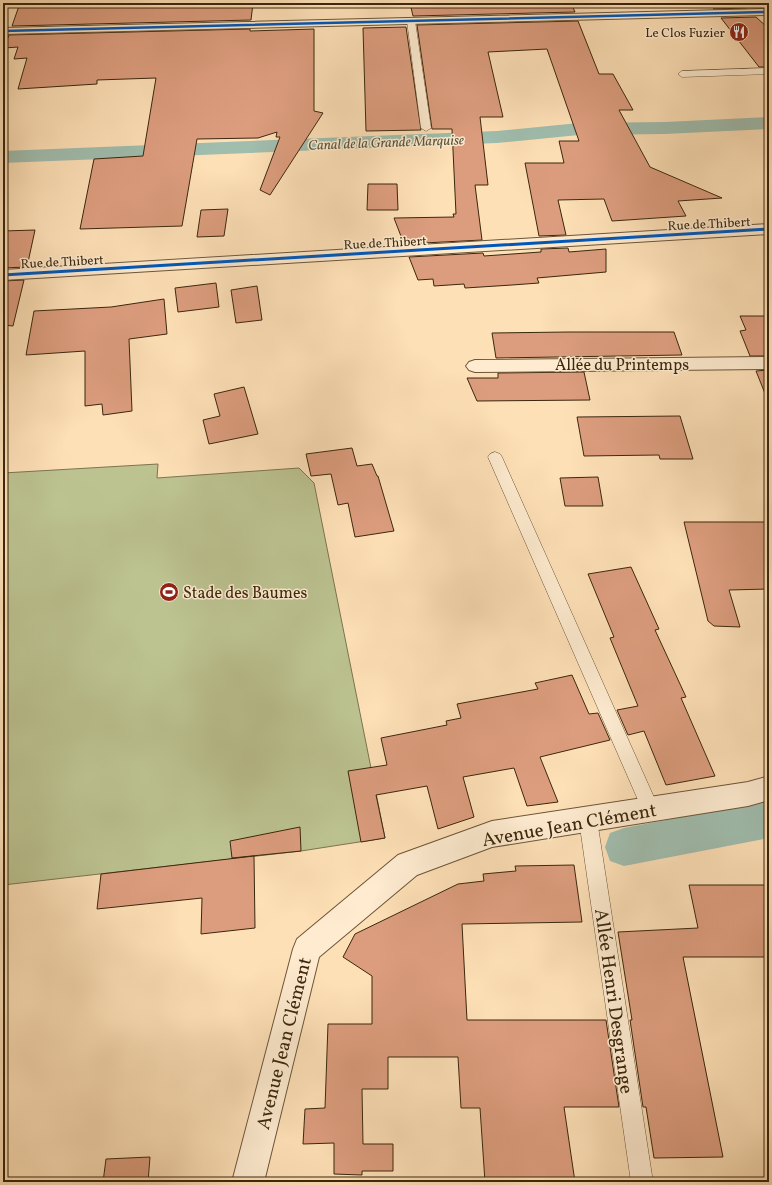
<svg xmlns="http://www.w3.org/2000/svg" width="772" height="1185" font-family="Vollkorn,serif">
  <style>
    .green { fill: #bcc391; stroke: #7c754f }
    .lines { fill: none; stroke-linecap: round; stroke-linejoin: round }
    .canal { fill: #a0bdae; fill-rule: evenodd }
    .building { fill: #dc9d7e; stroke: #3b270d }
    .service-casing { stroke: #6c5538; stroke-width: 1 }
    .minor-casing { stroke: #6c5538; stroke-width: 2 }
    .tertiary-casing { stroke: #6c5538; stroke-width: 2 }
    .service { fill: #feebd0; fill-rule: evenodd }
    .minor { fill: #feebd0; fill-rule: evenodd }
    .tertiary { fill: #feebd0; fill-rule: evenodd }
    .cycleway-far1-casing { stroke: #feebd0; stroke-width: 4 }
    .cycleway-casing { stroke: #feebd0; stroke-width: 5 }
    .cycleway-far1 { stroke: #0057b8; stroke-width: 2.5 }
    .cycleway { stroke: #0057b8; stroke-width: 3 }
    .labels { text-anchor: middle; stroke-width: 3; stroke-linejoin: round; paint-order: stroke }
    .far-poi-label { font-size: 13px; fill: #3b270d; stroke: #feebd0; text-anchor: end }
    .far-street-label { font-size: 13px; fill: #3b270d; stroke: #feebd0 }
    .far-water-label { font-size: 14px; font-style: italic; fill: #59543d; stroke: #feebd0 }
    .street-label { font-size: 16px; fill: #3b270d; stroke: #feebd0 }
    .poi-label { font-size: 16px; fill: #3b270d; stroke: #feebd0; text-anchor: start }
    .near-street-label { font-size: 19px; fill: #3b270d; stroke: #feebd0 }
  </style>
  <rect width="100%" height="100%" fill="#fee0b7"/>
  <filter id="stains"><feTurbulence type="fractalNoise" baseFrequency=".005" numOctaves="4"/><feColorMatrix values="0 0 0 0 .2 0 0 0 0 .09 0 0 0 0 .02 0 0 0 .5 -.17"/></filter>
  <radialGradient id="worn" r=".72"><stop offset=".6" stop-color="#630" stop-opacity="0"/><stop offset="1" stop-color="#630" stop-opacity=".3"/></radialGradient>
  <!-- green -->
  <path class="green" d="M158 464 157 478 299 468 314 483 385 838 301 851 3 885V473Z"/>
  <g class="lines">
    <!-- canal -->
    <path class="canal" d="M769 117V129L665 134 579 135 497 143 3 163V151L497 131 579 123 665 122Z
      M769 800V838L624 866 610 861 605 847 610 833 624 828Z"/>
  </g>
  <!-- building -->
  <path class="building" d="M20 3H253L251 20 12 26Z
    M410 3H571L575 12 413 16Z
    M710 3H742L747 8 714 9Z
    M756 17 769 29V67H759L721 18Z
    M578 21 599 74H613L633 110H619L650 167 722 198 678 201 686 216 612 221 604 199 558 200 566 235 539 236 525 163H564L559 141H579L547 49 488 52 503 117H480L488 185H475L482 240 404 244 394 218 454 217 453 214H456L452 129H432L417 25Z
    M406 27 421 130 366 131 363 28Z
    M250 29V31L314 29V111L323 113 270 195 260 190 280 137H276L277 132 258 138 197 139 182 226 80 229 94 159 143 156 156 78 97 80V84L18 89 27 58 14 59 18 47 4 48 9 35Z
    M368 184H397L398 210H367Z
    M228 209 224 236 197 237 201 210Z
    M35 230 27 267 3 268V231Z
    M568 248 569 252 606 249V272L537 278 539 283 512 285 465 288 464 284 434 286 433 279 418 280 409 257 483 253 484 256 541 252V249Z
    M24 280 13 326 3 325V281Z
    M216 283 219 307 178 312 175 288Z
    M257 286 262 320 236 323 231 290Z
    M164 299 167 334 129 339 132 411 103 415 102 404 85 406V351L26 355 34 311 111 307Z
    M740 316H769V356H750L740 331 746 330Z
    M568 332H674L682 355 496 358 492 333Z
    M769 370V400L768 401 756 371Z
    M584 372 590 400 477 401 467 378H498V373Z
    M244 387 258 434 209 444 203 420 220 416 214 394Z
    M680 416 693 459H660L659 455 584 456 577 417Z
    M352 448 357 466 372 464 377 476H378L394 531 355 537 348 503 338 505 331 474 311 476 306 454Z
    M598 477 603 506H565L560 478Z
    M684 522H769V589L729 590 740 627 714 626 708 621Z
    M631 567 659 629 655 630 686 697 681 698 715 776 666 785 644 731 628 735 617 710 638 706 610 638 614 637 588 574Z
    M572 675 589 714 598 713 610 740 540 757 558 802 527 806 514 768 463 777 474 817 438 829 427 786 376 795 385 838 361 842 348 771 387 765 381 738 447 725 446 721 461 718 457 704 538 689 535 683Z
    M300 827 301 851 232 858 230 841Z
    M254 856 255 928 201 934 202 898 97 909 101 874Z
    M574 865 582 922 462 924 467 1020H606L619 1107H564L575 1182H485L480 1108H461L458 1057H388V1089H362L363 1144H393V1171H362V1175L334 1174V1143L303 1144 305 1109 325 1108 328 1024H372V976L343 957 355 934 458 884 484 881 483 874 516 871 515 866Z
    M689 885H769V957H683L723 1157 654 1158 646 1107H643L630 1020H632L618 932 698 928Z
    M150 1157 148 1182H103L106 1159Z"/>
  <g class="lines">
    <defs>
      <path id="service" d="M408 19H411L415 21 431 128 426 131 421 128 407 21Z
        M769 68V74L682 77 678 74 682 71Z
        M495 452 500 454 502 457 657 804 660 810 657 816 651 819 645 816 488 457 490 454Z
        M588 811 594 814 597 820 653 1182H631L579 820 582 814Z"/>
      <path id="minor" d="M769 9V15L3 34V28Z
        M769 224V234L3 280V270Z
        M769 357V369L475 372 469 370 466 366 469 362 475 360Z"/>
      <path id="tertiary" d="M769 776V800L748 806 492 847 417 875 319 957 264 1182H232L293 949 297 939 398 855 492 821 748 782Z"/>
    </defs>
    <!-- service casing -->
    <use href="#service" class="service-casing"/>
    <!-- minor casing -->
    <use href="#minor" class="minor-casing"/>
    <!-- tertiary casing -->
    <use href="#tertiary" class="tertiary-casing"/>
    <!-- service -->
    <use href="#service" class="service"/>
    <!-- minor -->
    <use href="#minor" class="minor"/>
    <!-- tertiary -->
    <use href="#tertiary" class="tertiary"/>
    <defs>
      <path id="cycleway-far1" d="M3 31 769 12"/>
      <path id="cycleway" d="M3 275 769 229"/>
    </defs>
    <!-- cycleway-far1 casing -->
    <use href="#cycleway-far1" class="cycleway-far1-casing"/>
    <!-- cycleway casing -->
    <use href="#cycleway" class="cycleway-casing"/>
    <!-- cycleway-far1 -->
    <use href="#cycleway-far1" class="cycleway-far1"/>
    <!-- cycleway -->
    <use href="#cycleway" class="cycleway"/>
  </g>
  <!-- icons -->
  <defs>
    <symbol id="restaurant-disc" viewBox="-11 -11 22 22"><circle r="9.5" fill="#8f2418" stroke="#feebd0"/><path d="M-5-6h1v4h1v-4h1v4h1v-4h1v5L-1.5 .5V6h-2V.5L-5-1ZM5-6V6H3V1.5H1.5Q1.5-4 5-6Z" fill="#fff"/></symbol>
    <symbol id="stadium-disc" viewBox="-11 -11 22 22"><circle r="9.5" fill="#8f2418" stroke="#feebd0"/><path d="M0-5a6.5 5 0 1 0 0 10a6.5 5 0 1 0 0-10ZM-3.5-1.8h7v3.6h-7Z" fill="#fff"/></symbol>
  </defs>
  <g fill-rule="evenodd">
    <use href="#restaurant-disc" x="728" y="21" width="22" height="22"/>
    <use href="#stadium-disc" x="158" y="581" width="22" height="22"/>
  </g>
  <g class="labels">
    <!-- far-poi labels -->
    <g class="far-poi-label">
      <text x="725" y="37">Le Clos Fuzier</text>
    </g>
    <!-- far-street labels -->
    <g class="far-street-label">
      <text transform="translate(709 223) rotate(-3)" y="5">Rue de Thibert</text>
      <text transform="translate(385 242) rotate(-3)" y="5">Rue de Thibert</text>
      <text transform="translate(62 261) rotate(-3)" y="5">Rue de Thibert</text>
    </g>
    <!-- far-water labels -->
    <g class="far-water-label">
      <text transform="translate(386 142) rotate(-2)" y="5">Canal de la Grande Marquise</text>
    </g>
    <!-- street labels -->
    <g class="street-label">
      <text x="622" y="370">Allée du Printemps</text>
    </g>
    <!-- poi labels -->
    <g class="poi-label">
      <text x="183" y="598">Stade des Baumes</text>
    </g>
    <!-- near-street labels -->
    <g class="near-street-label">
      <text transform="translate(569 824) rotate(-10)" y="7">Avenue Jean Clément</text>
      <text transform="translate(615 1001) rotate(82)" y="7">Allée Henri Desgrange</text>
      <text transform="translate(283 1043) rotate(-76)" y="7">Avenue Jean Clément</text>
    </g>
  </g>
  <!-- margin -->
  <rect width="772" height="1185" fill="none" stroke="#fee0b7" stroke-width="16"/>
  <rect x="4" y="4" width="764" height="1177" fill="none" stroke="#3b270d" stroke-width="2"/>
  <rect x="8" y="8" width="756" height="1169" fill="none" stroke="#3b270d"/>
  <rect width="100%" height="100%" filter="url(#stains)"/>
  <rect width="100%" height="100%" fill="url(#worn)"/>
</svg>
